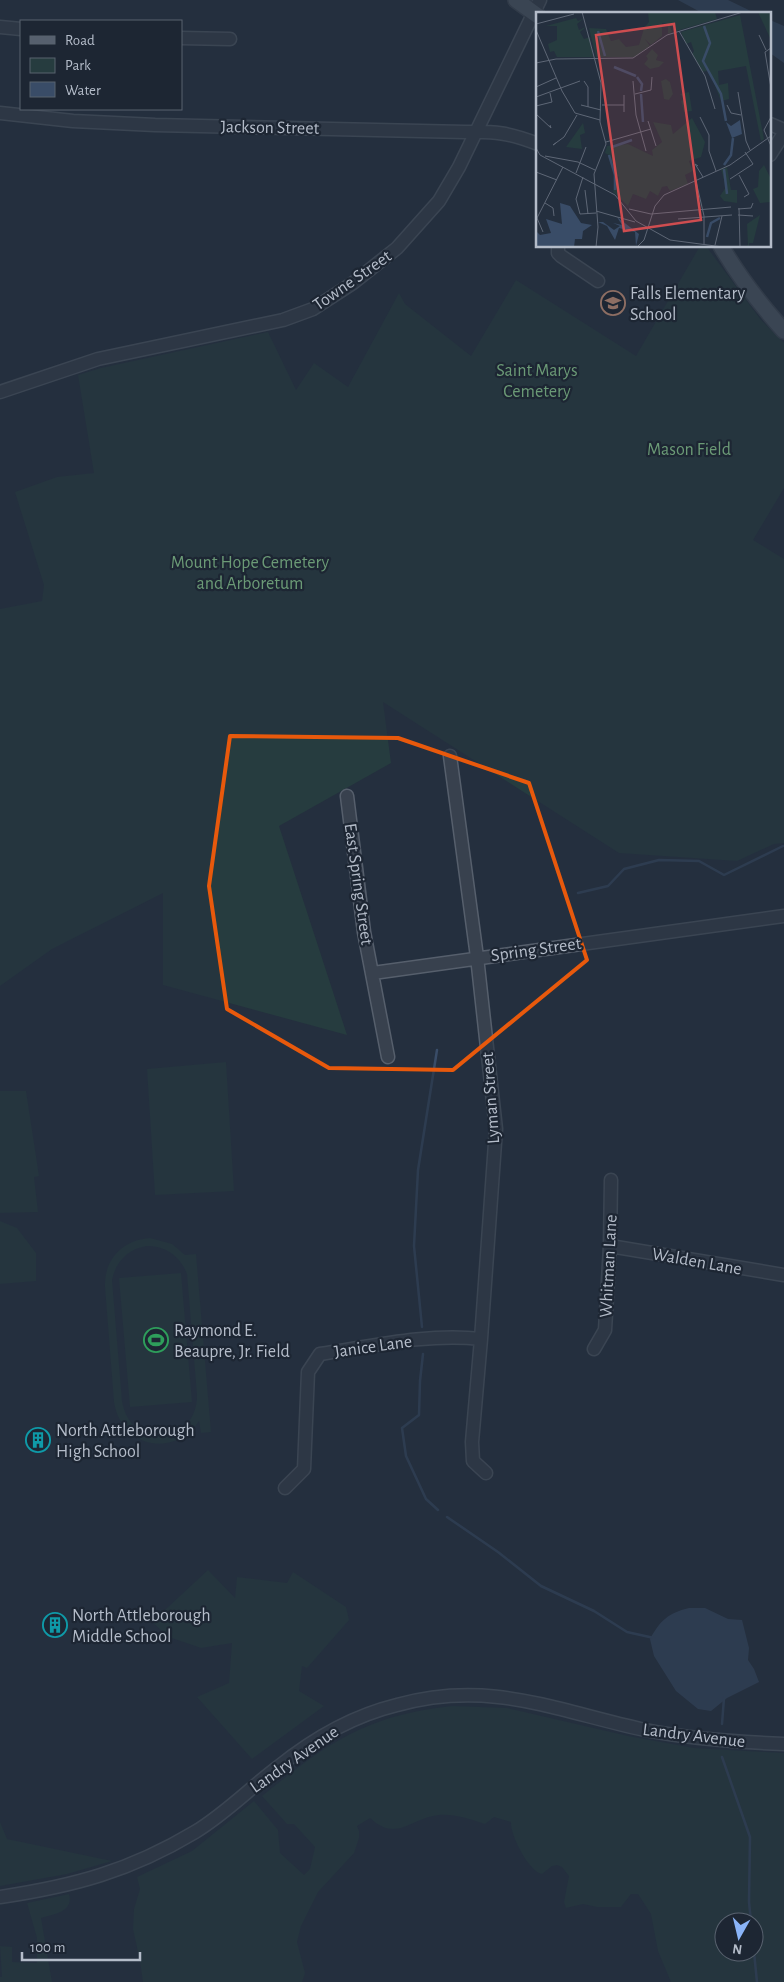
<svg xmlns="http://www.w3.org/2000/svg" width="784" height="1982" font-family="'Alegreya Sans',sans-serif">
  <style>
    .green { fill: #263c3f; fill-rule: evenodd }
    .water { fill: #394c67 }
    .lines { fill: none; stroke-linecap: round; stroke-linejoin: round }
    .stream { stroke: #394c67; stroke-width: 2.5 }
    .minor-casing { stroke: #565f6c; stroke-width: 15 }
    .major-casing { stroke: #414a57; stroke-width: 18 }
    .minor { stroke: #38414e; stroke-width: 12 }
    .major { stroke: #56606e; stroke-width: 15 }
    .marked { fill: none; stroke: #e8590c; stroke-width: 4; stroke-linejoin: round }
    .labels { text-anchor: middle; stroke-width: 4.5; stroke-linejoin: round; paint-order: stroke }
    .street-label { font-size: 18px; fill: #b4bcc9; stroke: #1d2633 }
    .poi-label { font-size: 18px; fill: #b4bcc9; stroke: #1d2633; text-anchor: start }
    .park-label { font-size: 18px; fill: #6b9a76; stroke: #1d2633 }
    .inset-river { fill: none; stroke: #394c67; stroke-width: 2.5 }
    .inset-road { fill: none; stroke: #5e6776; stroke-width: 1 }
    .view { fill: #ce4d50; fill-opacity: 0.15; stroke: #ce4d50; stroke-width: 2.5 }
    .inset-edge { fill: none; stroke: #b4bcc9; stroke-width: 2.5 }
  </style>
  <rect width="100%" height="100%" fill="#242f3e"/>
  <!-- green -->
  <path class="green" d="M700 246H706L761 320 784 343V488L753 540 784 559V843L774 844 737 861 619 853 383 702 391 763 279 826 347 1035 163 985V893L52 949 0 986V609L42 601 44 585 15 492 57 477 94 473 78 375 101 368 268 332 296 390 314 363 348 387 399 293 405 304 471 356 516 280 636 356Z
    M226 1062 234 1191 155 1195 147 1069Z
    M0 1091H26L39 1176 34 1177 38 1212 0 1213Z
    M0 1221 17 1228 36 1253V1281L0 1284Z
    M150 1238 172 1244 185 1255 196 1254 211 1432 201 1433 199 1421C174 1459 121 1447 114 1402L105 1287C104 1260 122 1240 150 1238ZM147 1246C166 1246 180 1256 187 1274L197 1395C197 1446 130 1451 122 1401L112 1280C116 1261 128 1249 147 1246Z
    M181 1273 192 1402 130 1407 119 1278Z
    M208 1570 235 1598 237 1577 287 1583 293 1572 346 1607 349 1620 307 1668 302 1666 299 1691 324 1706 252 1759 197 1697 229 1683 232 1643 201 1648 169 1637 152 1622Z
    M452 1706 507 1708 628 1736 694 1748 784 1753V1982H671L658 1951 651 1914 638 1894H631L621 1907H597L583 1904 566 1908 564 1902 569 1876 562 1867 557 1865 552 1866 542 1874C529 1872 510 1835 511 1822L494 1817 485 1824C469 1819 455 1814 439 1815 410 1818 397 1843 370 1818L357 1826 359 1831V1838L354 1853 318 1892 301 1926 297 1942 305 1973 302 1982H143L140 1961 133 1929 134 1909 140 1889 137 1877 192 1851 254 1801 278 1830 280 1853 304 1875 310 1869 315 1847 294 1824H287L262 1796C327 1743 367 1715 452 1706ZM724 1922H754V1952H724Z
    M0 1822 7 1839 112 1861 67 1874 0 1886Z
    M69 1894C74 1912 54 1914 41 1918L52 1982H0V1977H2L0 1946 12 1947V1962L37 1963V1938L27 1903Z"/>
  <!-- water -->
  <path class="water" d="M678 0H728L757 14H704Z
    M770 20 784 26V63L770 53Z
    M689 1608H705L728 1619 742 1620 749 1648 748 1660 754 1669 759 1682 727 1698 711 1711 698 1709 676 1691 654 1656 650 1639C660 1621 668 1613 689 1608Z"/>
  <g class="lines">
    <!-- stream -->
    <path class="stream" d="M578 893 608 886 624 869 659 860 699 861 724 875 783 846
      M422 1327 414 1246 418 1170 437 1050
      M423 1354 420 1381 419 1415 402 1428 406 1456 426 1499 438 1510
      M447 1517 498 1552 541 1586 594 1611 627 1632 654 1638
      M722 1724 724 1698
      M722 1757 750 1837 749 1902 751 1922
      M754 1952 757 1982"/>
    <defs>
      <path id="minor" d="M0 27 21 29
        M181 38 230 39
        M0 113 73 121 155 125 465 132C495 131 509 133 538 144
        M770 124 784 130
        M770 155 784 133
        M558 246V253L561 256 598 281
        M0 392 98 359 283 320 313 309 353 283 397 248 439 201 459 167 540 0
        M450 756 477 957 496 1129 481 1339 472 1442 473 1461 486 1473
        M347 796 364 932 388 1057
        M373 973 784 916
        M610 1246 784 1275
        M594 1349 605 1330 610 1246 611 1180
        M285 1488 304 1469 308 1372 320 1354C373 1346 428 1333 481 1339
        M0 1897C74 1886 130 1871 195 1832 225 1814 250 1788 278 1767 314 1738 352 1716 397 1705 491 1679 556 1711 645 1730 691 1739 737 1742 784 1744"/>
      <path id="major" d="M516 0 538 16
        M721 246C739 277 760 304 784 331"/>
    </defs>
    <!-- minor casing -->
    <use href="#minor" class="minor-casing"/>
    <!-- major casing -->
    <use href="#major" class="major-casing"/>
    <!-- minor -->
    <use href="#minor" class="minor"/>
    <!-- major -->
    <use href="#major" class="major"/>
  </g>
  <!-- marked area -->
  <path d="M0 0H784V1982H0ZM230 736 398 738 529 783 587 960 453 1070 329 1068 227 1009 209 886Z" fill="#242f3e" fill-opacity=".55" fill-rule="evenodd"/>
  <path class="marked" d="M230 736 398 738 529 783 587 960 453 1070 329 1068 227 1009 209 886Z"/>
  <!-- icons -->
  <defs>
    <symbol id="school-ring" viewBox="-11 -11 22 22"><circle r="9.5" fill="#1d2633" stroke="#8d6e63" stroke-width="1.5"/><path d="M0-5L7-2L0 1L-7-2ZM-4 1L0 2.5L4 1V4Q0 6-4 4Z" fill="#8d6e63"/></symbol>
    <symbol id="stadium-ring" viewBox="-11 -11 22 22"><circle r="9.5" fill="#1d2633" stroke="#2e9e5b" stroke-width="1.5"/><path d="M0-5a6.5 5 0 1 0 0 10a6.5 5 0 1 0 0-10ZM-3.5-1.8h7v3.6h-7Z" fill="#2e9e5b"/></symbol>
    <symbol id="building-ring" viewBox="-11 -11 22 22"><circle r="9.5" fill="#1d2633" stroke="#0f9aa8" stroke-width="1.5"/><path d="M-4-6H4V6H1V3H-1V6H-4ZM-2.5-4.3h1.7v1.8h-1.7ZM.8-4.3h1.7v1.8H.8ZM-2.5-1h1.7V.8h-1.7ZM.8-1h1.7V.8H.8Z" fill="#0f9aa8"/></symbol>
  </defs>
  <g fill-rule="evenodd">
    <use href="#school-ring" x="599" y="289" width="28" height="28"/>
    <use href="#stadium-ring" x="142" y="1326" width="28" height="28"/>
    <use href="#building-ring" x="24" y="1426" width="28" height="28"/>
    <use href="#building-ring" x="41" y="1611" width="28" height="28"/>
  </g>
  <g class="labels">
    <!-- street labels -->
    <g class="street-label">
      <text transform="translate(270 127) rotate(1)" y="6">Jackson Street</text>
      <text transform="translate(352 280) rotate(-35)" y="6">Towne Street</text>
      <text transform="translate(359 884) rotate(82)" y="6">East Spring Street</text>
      <text transform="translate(536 949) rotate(-8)" y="6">Spring Street</text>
      <text transform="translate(490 1098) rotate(-94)" y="6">Lyman Street</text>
      <text transform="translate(697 1261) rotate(10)" y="6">Walden Lane</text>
      <text transform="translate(608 1266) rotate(-87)" y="6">Whitman Lane</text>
      <text transform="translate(373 1346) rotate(-8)" y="6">Janice Lane</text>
      <text transform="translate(694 1735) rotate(7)" y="6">Landry Avenue</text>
      <text transform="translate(294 1759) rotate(-35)" y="6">Landry Avenue</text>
    </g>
    <!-- poi labels -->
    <g class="poi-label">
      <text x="630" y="299">Falls Elementary<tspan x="630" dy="21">School</tspan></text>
      <text x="174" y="1336">Raymond E.<tspan x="174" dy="21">Beaupre, Jr. Field</tspan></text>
      <text x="56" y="1436">North Attleborough<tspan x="56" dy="21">High School</tspan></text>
      <text x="72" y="1621">North Attleborough<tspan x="72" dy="21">Middle School</tspan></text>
    </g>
    <!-- park labels -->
    <g class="park-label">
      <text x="537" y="376">Saint Marys<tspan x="537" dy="21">Cemetery</tspan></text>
      <text x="689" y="455">Mason Field</text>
      <text x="250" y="568">Mount Hope Cemetery<tspan x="250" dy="21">and Arboretum</tspan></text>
    </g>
  </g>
  <!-- overview -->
  <g transform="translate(536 12)">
    <rect width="235" height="235" fill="#242f3e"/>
    <path d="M112 0H179L181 7 140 19V12L139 15 134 14 136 20 132 22V12L126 11V24L115 33 109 27 114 34 99 45H60L53 16 70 17 75 29 83 27 90 35 103 33 108 16 113 10ZM222 0H235V28ZM204 3 228 127 225 129 210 54 182 59 183 73 192 71 193 87 185 89 173 58 167 60 156 42 158 39 155 30 150 32 145 20ZM40 6 42 9 48 6 41 12 43 18 50 15 44 20 48 27 54 25 57 45H21L18 39 14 40 12 32 21 28V14H10ZM116 37 122 43 120 48 128 50 123 55 114 57 108 52 112 47 110 44ZM130 67 134 70 137 82 133 88 128 87 125 69ZM153 80 156 99 148 100 145 89 149 87 144 82ZM156 106 169 130 165 145 153 149 157 159 149 163 152 172 134 179 131 174 126 175 122 184 114 179 110 187 97 182 92 194 77 180 83 165 80 163 73 143 69 141 71 134 92 132 117 144 116 138 126 130 117 110 135 113 137 122ZM47 111 49 121 44 123 46 137 30 135ZM228 153 235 167V190L224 191 217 177 222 175 223 159ZM191 155 195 178H201V191L188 189 184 184 190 175 185 157ZM224 203 217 231H213V235H209L212 233 211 212Z" fill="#263c3f"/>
    <path d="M204 108 206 122 196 126 190 110 195 114ZM24 191 34 194 45 211 56 213 47 219 46 227H39L38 235H0V219L4 223 15 221 10 207 26 212ZM81 205 103 222 100 234 99 220 83 216 79 228 71 214 62 210H67L78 218 84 214 77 211 86 213Z" fill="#394c67"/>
    <path class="inset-river" d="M168 14 174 31 167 49 185 82 190 109M62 19 69 44M78 55 100 64M101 65 106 72 105 79M105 82 107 110M76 135 96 128M73 143 79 163V178M188 153 195 143 197 126M188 157 191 182M171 225 175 211 184 206"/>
    <path class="inset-road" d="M46 0 65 71 64 110 70 132 58 162 62 215 60 235M0 12 38 2M0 18 26 79 39 101 64 108M143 19 169 64 179 97M223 23 230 38M235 36 229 40 235 76M0 51 20 47 97 46 131 23 207 0M48 69 52 75V95M97 69 100 103 110 139M0 75 20 66M202 80 210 129 214 138M99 82 115 78 116 65M88 83V100M0 85 44 69M45 93 65 98M66 93H88M191 93 195 101 205 103M0 94 16 90 14 81M0 102 15 116 14 113M164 105 173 123V139L180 159M235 105 228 118 235 134M112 109 120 134M70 130 115 117M20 131 17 133 28 125 41 103M0 136 4 143 79 183 100 209 134 228 187 235M9 144 42 150 59 158M162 154 159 152 167 165M0 160 21 168M40 161 50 135M203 163 213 182 208 185M47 165 40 187 44 202 60 201M194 167 217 152 209 140M160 169 168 204V232M49 178 52 202M9 191 17 196 18 204M203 196 204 235M93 197 115 202 195 195M202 197 215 196 217 191M60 199 99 210M202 203 217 204M1 206 27 155M1 206 7 220M142 207 196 203M179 233 186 204M101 235 108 228 119 194 128 183 194 153 235 124"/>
    <path class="view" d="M138 12 165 208 88 219 60 23Z"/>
    <rect width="235" height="235" class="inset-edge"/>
  </g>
  <!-- legend -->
  <rect x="20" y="20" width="162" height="90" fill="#1d2633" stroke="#59626f"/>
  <rect x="30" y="36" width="25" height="8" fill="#56606e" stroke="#59626f"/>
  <text x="65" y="45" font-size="15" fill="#b4bcc9">Road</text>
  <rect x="30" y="58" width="25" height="15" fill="#263c3f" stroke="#59626f"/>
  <text x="65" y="70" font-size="15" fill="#b4bcc9">Park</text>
  <rect x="30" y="82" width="25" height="15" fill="#394c67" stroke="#59626f"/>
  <text x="65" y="95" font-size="15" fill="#b4bcc9">Water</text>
  <!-- north arrow -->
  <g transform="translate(739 1937) rotate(188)"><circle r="24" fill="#1d2633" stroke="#59626f"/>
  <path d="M0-4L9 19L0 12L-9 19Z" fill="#8ab4f8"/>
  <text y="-8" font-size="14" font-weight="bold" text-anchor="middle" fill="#b4bcc9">N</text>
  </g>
  <!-- scale -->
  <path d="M22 1952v8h118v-8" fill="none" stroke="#b4bcc9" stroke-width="2.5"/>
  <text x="30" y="1952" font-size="15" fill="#b4bcc9" stroke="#1d2633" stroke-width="4" paint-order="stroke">100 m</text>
</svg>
